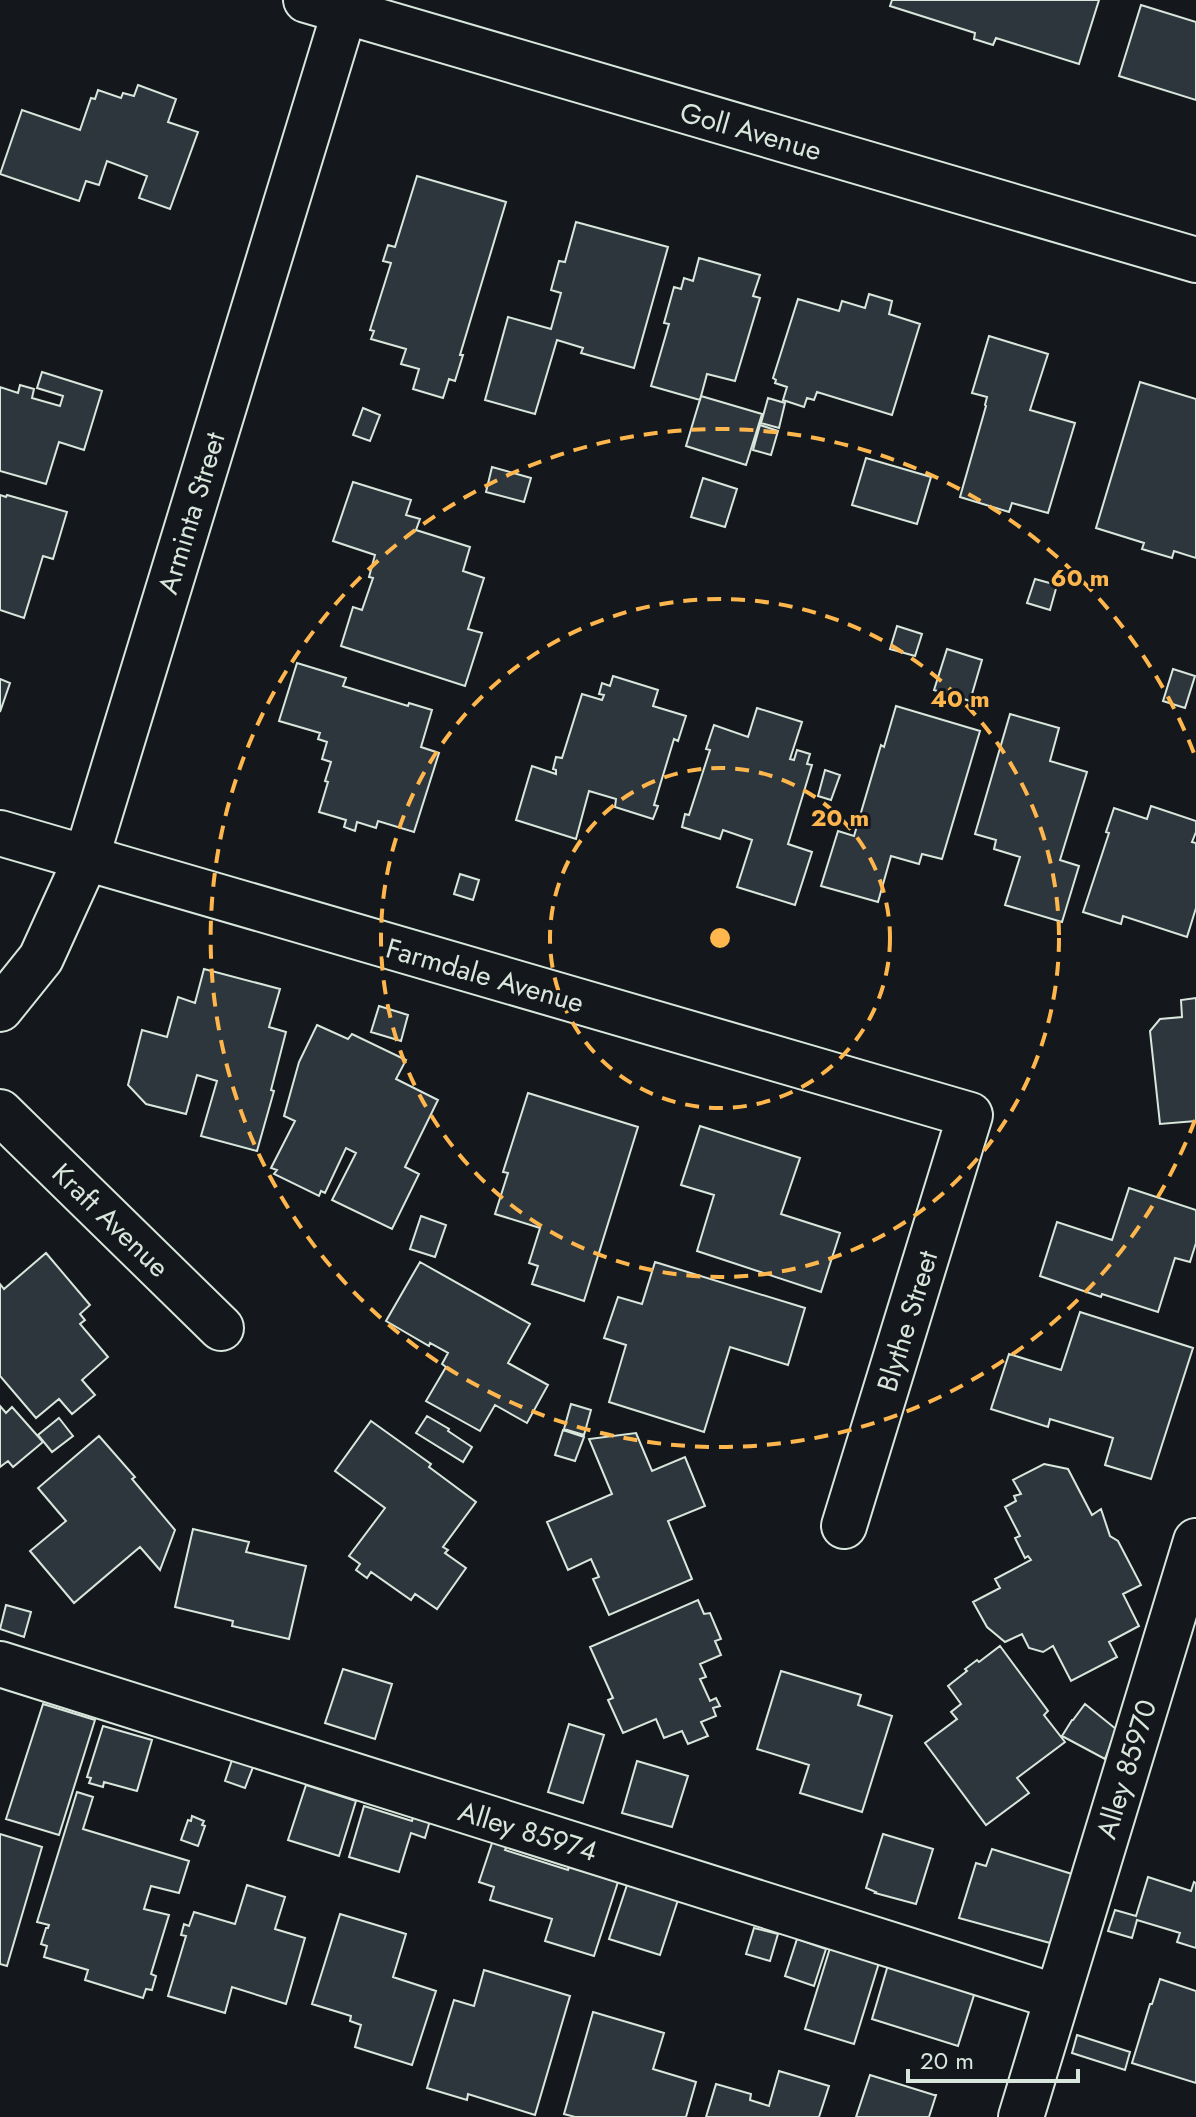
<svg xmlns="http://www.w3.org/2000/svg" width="1196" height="2117" font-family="Jost,sans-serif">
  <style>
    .building { fill: #2c363c; stroke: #d8e6dc; stroke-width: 2 }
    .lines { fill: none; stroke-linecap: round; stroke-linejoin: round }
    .minor-casing { stroke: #d8e6dc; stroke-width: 48 }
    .minor { stroke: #14181c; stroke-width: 44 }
    .ring { fill: none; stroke: #ffb74d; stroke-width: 4; stroke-dasharray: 14 10 }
    .labels { text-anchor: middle; stroke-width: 6; stroke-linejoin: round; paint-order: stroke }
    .street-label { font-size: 28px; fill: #d8e6dc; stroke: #14181c }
    .centre { fill: #ffb74d; stroke: #14181c; stroke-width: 4 }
    .ring-label { font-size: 24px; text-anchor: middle; font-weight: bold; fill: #ffb74d; stroke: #14181c; stroke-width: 6; stroke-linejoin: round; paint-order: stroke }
  </style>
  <rect width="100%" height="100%" fill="#14181c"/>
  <!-- building -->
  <path class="building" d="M892 0H1099L1079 64 996 38 993 45 974 39 975 33 890 6Z
    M1141 5 1196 22V100L1119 76Z
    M138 85 176 99 168 122 198 132 170 209 139 198 147 176 107 161 99 185 86 181 79 201 0 174 22 110 80 130 91 98 95 99 98 90 121 98 123 93 134 96Z
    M417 176 506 202 460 355H463L455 381 449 379 443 398 413 389 419 369 401 364 406 349 371 339 374 331 370 330 391 263 383 261 388 245 395 247Z
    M576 222 668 247 634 368 581 353 583 348 557 340 535 414 485 400 508 317 551 329 561 293 551 290 559 261 565 262Z
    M699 258 760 275 753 296 760 298 735 381 707 374 700 400 651 386 669 324 664 323 674 287 681 289 684 278 693 281Z
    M869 294 892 301 889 314 920 324 892 415 817 392 814 400 807 398 804 407 783 400 787 387 775 383 776 380 773 378 798 299 839 311 842 301 865 308Z
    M989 336 1048 354 1030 410 1075 423 1048 513 1012 503 1009 512 960 497 986 406 985 405 987 397 972 393Z
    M42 372 102 391 84 450 59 442 46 484 0 471V387L18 393 20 385 34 389 32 398 60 406 63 396 37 388Z
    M1140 382 1196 399V558L1174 551 1172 558 1142 549 1144 543 1096 528Z
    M701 396 762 414 746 465 686 446Z
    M768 398 785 403 779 428 761 423Z
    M363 408 380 415 370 441 353 435Z
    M760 425 778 431 771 455 753 450Z
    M866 458 931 477 917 524 852 505Z
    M492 467 531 478 524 502 486 492Z
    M703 478 737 489 725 527 691 517Z
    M353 482 411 500 406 515 420 519 416 530 470 547 463 571 484 578 468 629 482 633 465 686 341 646 353 607 362 610 373 578 369 577 375 555 333 541Z
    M0 495 6 497 7 495 67 512 53 559 43 556 24 618 0 610Z
    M1035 579 1057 585 1050 610 1027 603Z
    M897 626 922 634 915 656 890 649Z
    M947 649 982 660 970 701 934 690Z
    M297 663 346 678 343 686 408 706 409 703 432 710 421 747 439 753 414 832 378 821 376 828 357 822 355 831 344 827 346 820 319 812 328 782 325 781 331 762 322 759 327 742 318 739 320 733 279 721Z
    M1173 669 1195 676 1185 708 1163 701Z
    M613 676 658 690 653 706 686 716 678 741 674 739 654 805 658 806 653 819 615 807 616 799 589 791 576 839 516 820 532 766 556 774V770L553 769 556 757 562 758 582 694 602 700 604 695 599 694 602 683 610 686Z
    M0 679 10 683 0 712Z
    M896 706 980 731 942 859 922 854 919 864 891 856 878 902 821 886 838 831 854 836 881 745 884 747Z
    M757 708 802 722 790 759 794 760 797 750 810 754 807 764 812 765 788 844 812 852 795 905 737 887 752 840 723 830 720 839 682 827 685 814 689 815 710 750 706 749 714 725 748 737Z
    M1010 714 1059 728 1050 761 1087 772 1060 860 1079 866 1062 922 1005 905 1020 857 994 849 996 840 975 834Z
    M825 770 840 775 831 800 818 796Z
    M1151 806 1196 821V832L1192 842 1196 843V908L1187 937 1123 916 1121 924 1083 912 1109 833 1106 832 1114 808 1147 819Z
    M460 874 479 880 473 900 454 894Z
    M204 969 280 989 269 1027 286 1032 271 1090 274 1091 257 1151 201 1136 217 1081 197 1075 186 1114 146 1104 128 1085 142 1030 167 1037 178 997 195 1003Z
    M1196 998V1121L1160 1124 1150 1031 1160 1019 1182 1017 1181 1000Z
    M379 1006 408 1015 401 1041 371 1032Z
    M317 1025 348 1039 352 1034 406 1060 396 1079 438 1100 405 1167 419 1174 392 1229 332 1200 356 1153 346 1148 325 1193 321 1191 319 1196 274 1174 277 1170 271 1168 295 1121 284 1116 299 1062Z
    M528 1093 638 1127 584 1301 532 1284 538 1266 529 1263 540 1228 495 1214 508 1173 503 1172Z
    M700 1126 800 1158 781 1214 840 1233 821 1292 697 1251 714 1195 681 1185Z
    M1129 1188 1196 1210V1243L1190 1262 1175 1258 1158 1312 1102 1294 1101 1297 1040 1276 1057 1222 1112 1240Z
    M421 1216 446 1225 435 1257 410 1249Z
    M46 1253 90 1305 80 1314 85 1320 80 1324 108 1357 82 1380 95 1395 72 1414 59 1399 36 1418 0 1376V1284L4 1289Z
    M420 1262 530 1324 508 1363 548 1385 527 1423 495 1405 480 1431 426 1401 446 1367 442 1364 448 1353 430 1343 429 1346 386 1321Z
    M655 1262 805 1308 788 1365 730 1347 704 1432 609 1402 626 1345 604 1338 618 1297 642 1304Z
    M1080 1312 1193 1348 1151 1479 1105 1465 1113 1438 1050 1419 1048 1427 991 1409 1009 1354 1061 1370Z
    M571 1404 591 1410 584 1435 564 1429Z
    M0 1406 6 1413 12 1407 43 1442 13 1467 8 1461 0 1467Z
    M427 1416 449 1429 448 1431 472 1447 463 1462 416 1433Z
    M59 1418 73 1436 52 1452 38 1435Z
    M371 1421 431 1464 429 1467 476 1502 443 1547 448 1550 445 1553 466 1568 437 1609 415 1594 411 1600 371 1572 367 1578 356 1570 360 1564 349 1556 385 1508 335 1471Z
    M563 1430 584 1437 575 1461 555 1455Z
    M636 1433 652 1471 685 1457 705 1506 668 1521 692 1579 609 1615 593 1579 599 1577 591 1559 568 1570 547 1522 612 1494 589 1439Z
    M99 1436 135 1477 132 1479 175 1530 160 1570 140 1547 74 1603 30 1551 66 1521 38 1488Z
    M1044 1464 1068 1469 1092 1515 1101 1509 1110 1536 1118 1541 1141 1585 1123 1594 1139 1626 1109 1642 1117 1657 1071 1681 1053 1646 1043 1652 1029 1648 1022 1634 1005 1642 987 1627 973 1602 1000 1588 995 1579 1031 1560 1028 1556 1025 1558 1015 1538 1020 1536 1005 1507 1016 1501 1014 1496 1021 1494 1013 1480Z
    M193 1529 249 1542 246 1552 306 1566 289 1639 232 1626 233 1621 175 1607Z
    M698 1600 704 1614 710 1613 721 1639 715 1641 721 1655 700 1664 706 1677 700 1679 710 1701 716 1698 720 1706 713 1708 716 1716 701 1722 708 1736 688 1744 682 1731 664 1738 656 1719 623 1733 608 1700 613 1698 590 1647Z
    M6 1605 31 1612 24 1637 0 1629Z
    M1000 1646 1048 1711 1044 1715 1065 1742 1017 1778 1029 1793 986 1825 925 1743 957 1719 951 1712 961 1704 948 1686 967 1671 965 1669 977 1660 979 1662Z
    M343 1669 392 1684 375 1739 325 1723Z
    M781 1671 861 1695 858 1705 892 1716 862 1812 800 1793 809 1765 757 1749Z
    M43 1704 95 1720 59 1835 6 1819Z
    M1085 1704 1116 1729 1105 1759 1062 1736 1072 1720H1073Z
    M569 1724 604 1735 583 1803 548 1792Z
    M103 1726 152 1740 137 1791 104 1782 103 1787 89 1783 91 1778 87 1777Z
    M232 1760 253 1767 245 1788 225 1781Z
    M637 1761 688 1776 672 1827 622 1813Z
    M306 1785 356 1801 339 1856 288 1840Z
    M77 1792 93 1797 83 1829 189 1861 179 1893 151 1886 144 1909 169 1915 151 1974 156 1976 152 1990 146 1989 143 1998 85 1980 88 1970 44 1957 47 1946 41 1944 46 1928H48L49 1925 37 1922Z
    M364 1806 412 1821 415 1812 431 1817 425 1838 411 1833 399 1872 349 1857Z
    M192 1816 204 1821 202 1825 205 1826 198 1846 181 1840 188 1820 191 1821Z
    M0 1834 42 1847 7 1966 0 1964Z
    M883 1834 933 1849 916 1904 875 1893 876 1892 866 1888Z
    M494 1837 509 1842 505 1850 568 1870 569 1867 618 1882 594 1956 545 1941 552 1919 490 1900 494 1887 479 1882Z
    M992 1849 1072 1874 1050 1943 959 1918 976 1863 986 1866Z
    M1148 1877 1191 1891 1194 1882 1196 1883V1948L1177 1942 1180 1933 1137 1920 1132 1938 1108 1931 1115 1910 1136 1916Z
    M247 1885 285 1897 275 1929 305 1938 286 2004 232 1987 225 2013 168 1996 186 1936 181 1935 184 1924 189 1926 194 1912 235 1924Z
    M627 1885 678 1900 660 1955 609 1939Z
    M340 1914 406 1934 393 1977 436 1991 412 2065 355 2047 361 2025 350 2021 351 2016 312 2004Z
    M754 1928 778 1934 770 1961 746 1954Z
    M797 1939 826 1949 814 1986 785 1976Z
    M830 1948 879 1963 854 2044 805 2029Z
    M888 1965 975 1992 958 2046 872 2019Z
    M484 1970 570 1996 535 2115 468 2094 467 2100 427 2088 454 2000 474 2006Z
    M1160 1979 1196 1991V2083L1132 2063 1150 2004H1152Z
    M593 2012 664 2033 653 2069 696 2082 686 2117H575L564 2114Z
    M1077 2035 1130 2052 1125 2070 1072 2053Z
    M779 2071 829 2086 819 2117H706L716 2084 751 2094 750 2100 769 2106Z
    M870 2075 934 2095H936L929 2117H856Z"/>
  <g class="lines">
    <defs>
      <path id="minor" d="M306 0 1196 260
        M0 833 970 1115 844 1526
        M0 1009 41 958 86 859 348 0
        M0 1112 221 1328
        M0 1664 1057 1997
        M1021 2117 1196 1541"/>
    </defs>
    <!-- minor casing -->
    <use href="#minor" class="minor-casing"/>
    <!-- minor -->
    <use href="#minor" class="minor"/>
  </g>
  <!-- distance rings -->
  <g class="ring">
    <circle cx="720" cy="938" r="170"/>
    <circle cx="720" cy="938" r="339"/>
    <path d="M1195 1120A509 509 0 1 1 1195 756"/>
  </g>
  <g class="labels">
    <!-- street labels -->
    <g class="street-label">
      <text transform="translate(751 131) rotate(16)" y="10">Goll Avenue</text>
      <text transform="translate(191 513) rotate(-73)" y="10">Arminta Street</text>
      <text transform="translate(485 975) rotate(16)" y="10">Farmdale Avenue</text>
      <text transform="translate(111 1220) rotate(44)" y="10">Kraft Avenue</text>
      <text transform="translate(907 1321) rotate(-73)" y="10">Blythe Street</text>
      <text transform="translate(1126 1769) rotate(-73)" y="10">Alley 85970</text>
      <text transform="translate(528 1831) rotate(17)" y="10">Alley 85974</text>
    </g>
  </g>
  <circle cx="720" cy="938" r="12" class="centre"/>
  <g class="ring-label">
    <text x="1080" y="586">60 m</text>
    <text x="960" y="707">40 m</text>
    <text x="840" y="826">20 m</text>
  </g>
  <!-- scale -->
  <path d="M908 2069v12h170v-12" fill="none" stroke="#d8e6dc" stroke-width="4"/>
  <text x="920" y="2069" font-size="24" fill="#d8e6dc" stroke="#14181c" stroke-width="6" paint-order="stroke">20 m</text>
</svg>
